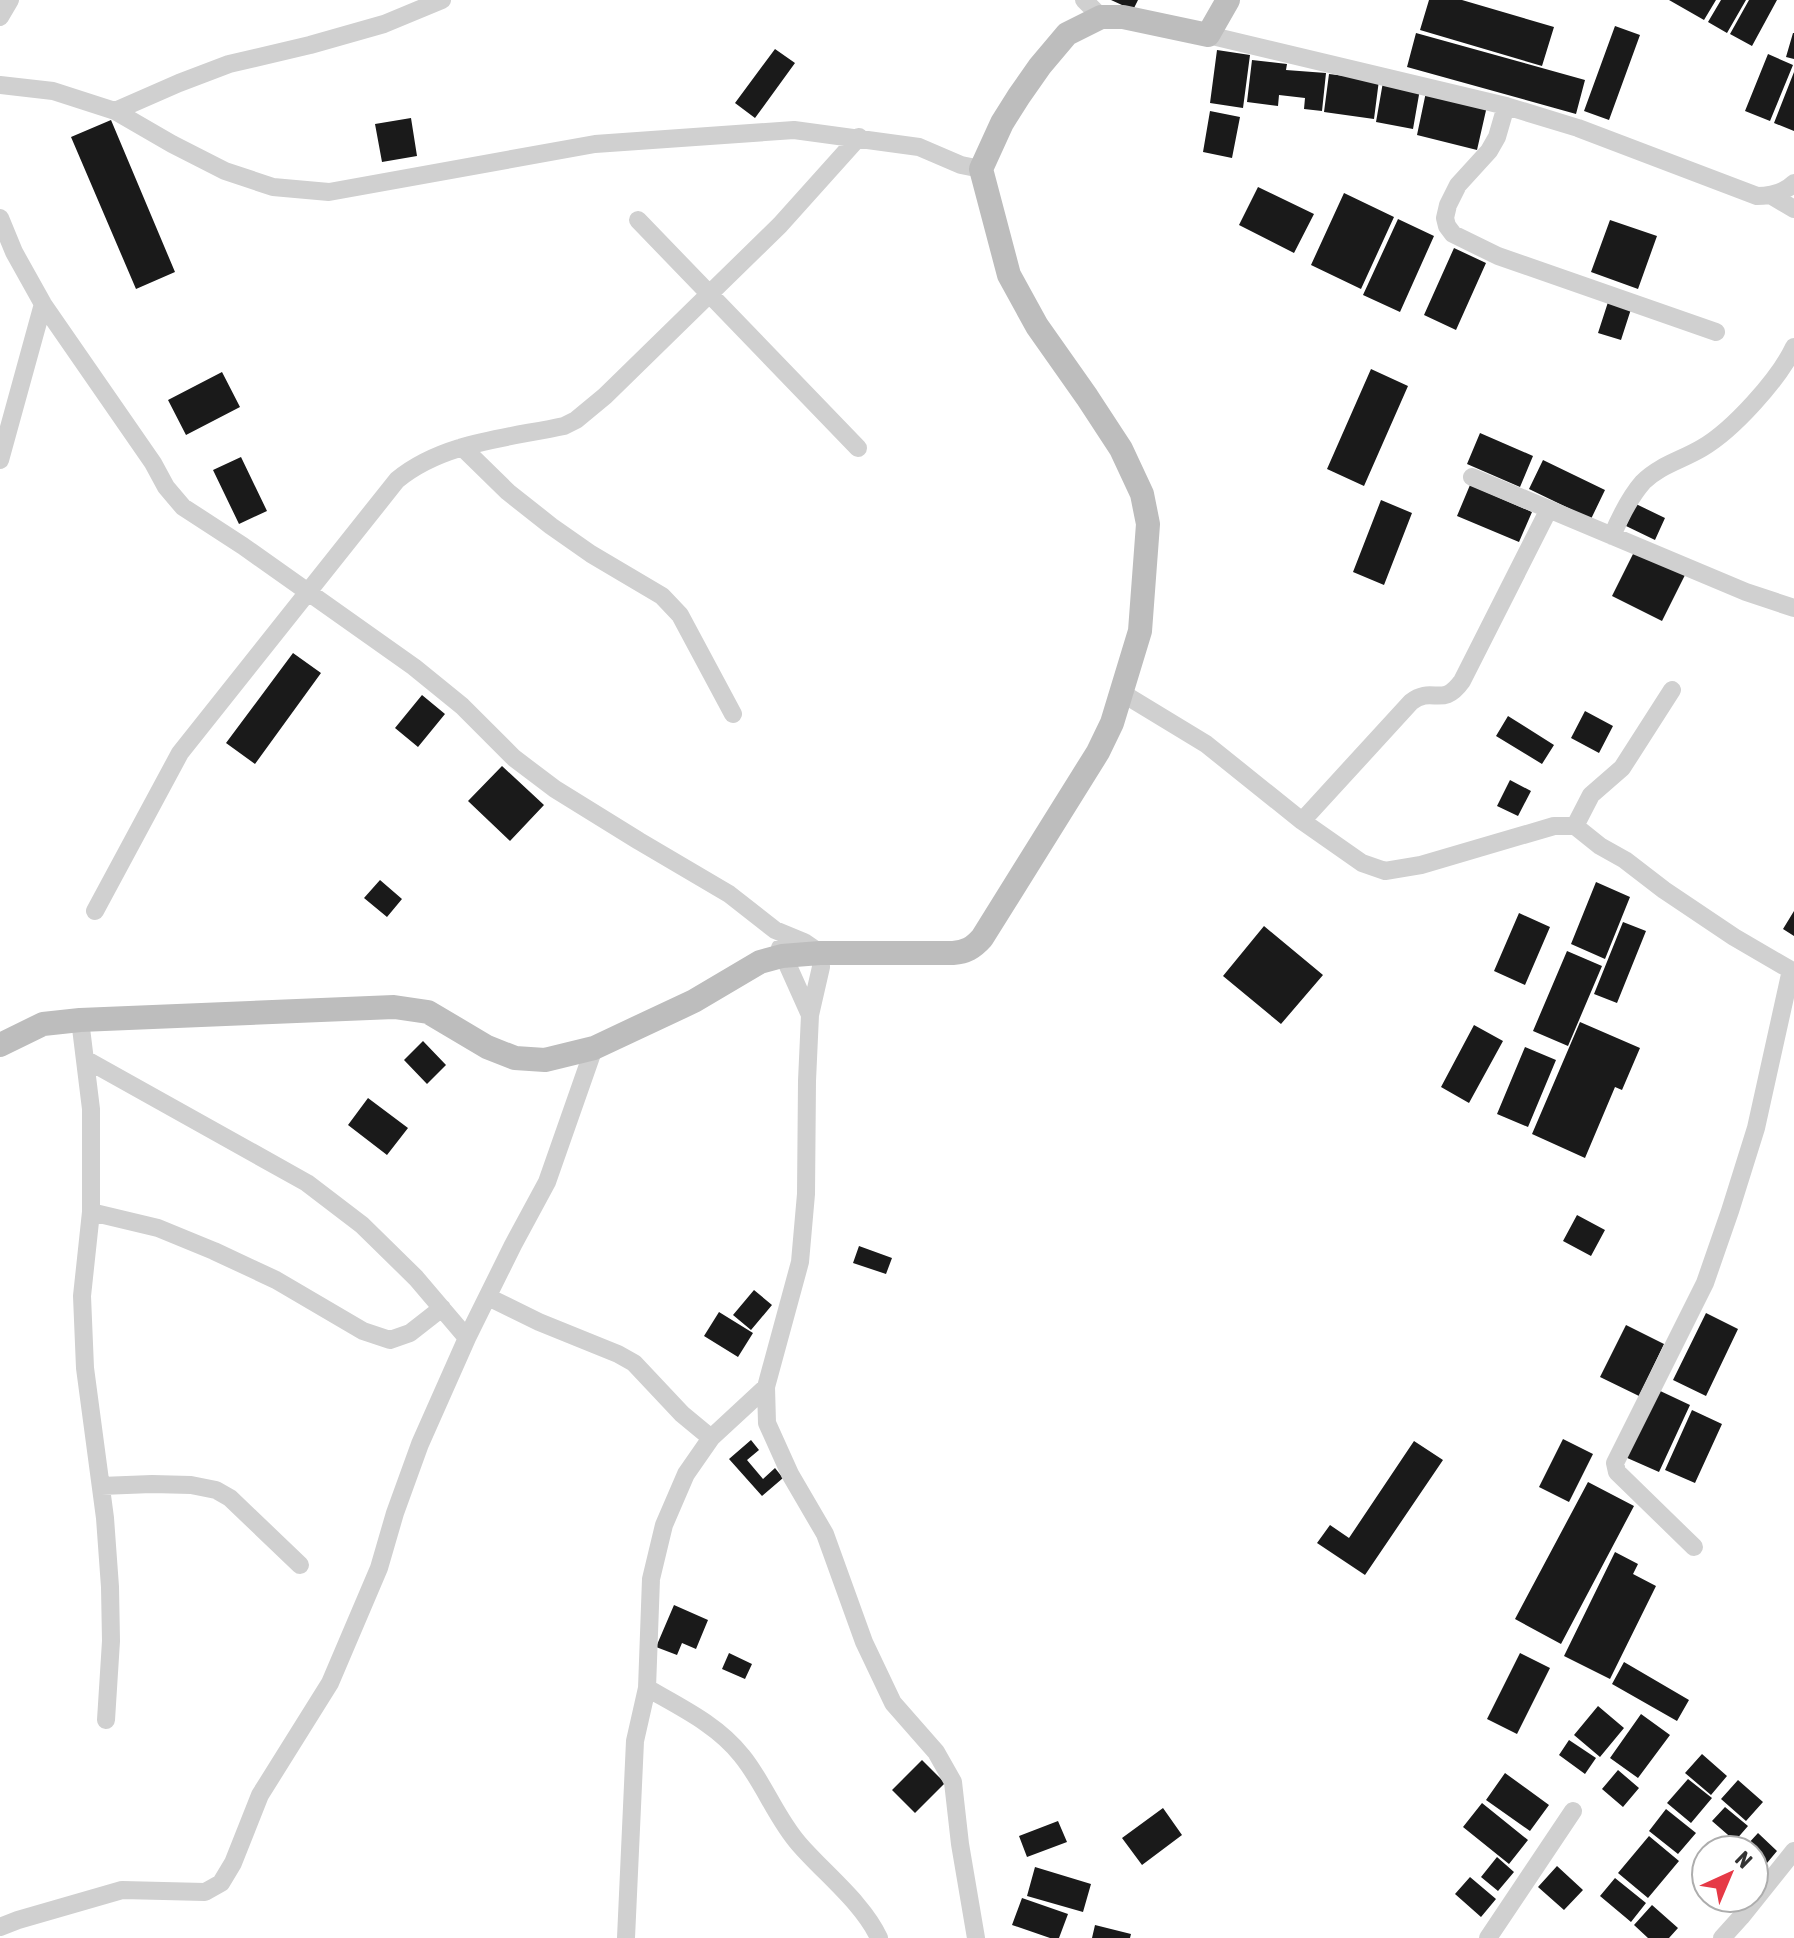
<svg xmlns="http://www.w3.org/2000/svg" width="1794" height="1938" font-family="'Asap Condensed',sans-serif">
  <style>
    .building { fill: #1a1a1a }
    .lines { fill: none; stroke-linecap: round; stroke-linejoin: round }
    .street { stroke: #d0d0d0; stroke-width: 18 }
    .secondary { stroke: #bdbdbd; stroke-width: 24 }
  </style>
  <rect width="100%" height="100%" fill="#fff"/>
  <!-- building -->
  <path class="building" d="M1111 0H1138L1133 10Z
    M1429 0H1462L1554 27 1542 66 1420 30Z
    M1669 0H1716L1704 20Z
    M1721 0H1746L1727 33 1708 22Z
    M1749 0H1777L1752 46 1730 34Z
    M1615 26 1640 35 1609 120 1584 111Z
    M1416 33 1585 80 1576 114 1407 67Z
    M1793 33H1794V59L1786 57Z
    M775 49 795 63 755 118 735 103Z
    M1217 50 1250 55 1243 108 1210 103Z
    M1768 54 1793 65 1770 121 1745 111Z
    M1252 60 1287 64 1286 70 1326 73 1322 111 1304 109 1305 98 1279 95 1278 106 1247 102Z
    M1794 72V131L1774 123Z
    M1329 74 1379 80 1374 119 1324 112Z
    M1383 82 1420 89 1413 129 1376 122Z
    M1426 92 1487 106 1477 150 1417 135Z
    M1210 111 1240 117 1232 158 1203 152Z
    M411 118 417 156 382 162 375 124Z
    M111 120 175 272 136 289 71 137Z
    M1258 187 1314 214 1294 253 1239 225Z
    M1344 193 1394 217 1361 289 1311 265Z
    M1398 219 1434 236 1400 312 1363 295Z
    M1610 220 1657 236 1638 289 1591 272Z
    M1454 248 1486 263 1456 330 1424 315Z
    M1609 299 1632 306 1621 340 1598 333Z
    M1371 369 1408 386 1364 486 1327 469Z
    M222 372 240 407 186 435 168 400Z
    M1480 433 1533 456 1520 487 1467 464Z
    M241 457 267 511 239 524 213 470Z
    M1543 460 1605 490 1591 519 1529 489Z
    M1470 485 1532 512 1519 542 1457 516Z
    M1381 500 1412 513 1384 585 1353 572Z
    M1636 504 1665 518 1655 540 1626 526Z
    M1636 548 1686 573 1662 621 1612 596Z
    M293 653 321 673 255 764 226 743Z
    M422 695 445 714 418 747 395 728Z
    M1585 711 1613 726 1599 753 1571 738Z
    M1508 716 1554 745 1542 764 1496 736Z
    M502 766 544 805 510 841 468 801Z
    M1510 780 1531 791 1518 816 1497 806Z
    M380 880 402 899 387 917 364 898Z
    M1596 882 1630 897 1605 959 1571 944Z
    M1794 911V936L1783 929Z
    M1519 913 1550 927 1525 985 1494 971Z
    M1623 922 1646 931 1617 1003 1594 994Z
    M1264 926 1323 975 1281 1024 1223 976Z
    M1567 951 1602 966 1568 1046 1533 1031Z
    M1580 1022 1640 1048 1622 1090 1615 1087 1585 1158 1532 1134Z
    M1474 1025 1503 1041 1469 1103 1441 1087Z
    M423 1041 446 1065 427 1084 404 1060Z
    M1525 1047 1556 1060 1528 1127 1497 1114Z
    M368 1098 408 1128 387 1155 348 1125Z
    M1577 1215 1605 1230 1591 1256 1563 1241Z
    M859 1246 892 1258 886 1274 853 1263Z
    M754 1290 772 1305 751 1330 733 1315Z
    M719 1312 753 1333 738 1357 704 1336Z
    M1706 1313 1738 1329 1706 1396 1673 1380Z
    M1626 1325 1664 1344 1639 1396 1600 1377Z
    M1656 1389 1690 1405 1659 1472 1625 1457Z
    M1692 1410 1722 1424 1695 1483 1665 1470Z
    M1563 1439 1593 1454 1569 1502 1539 1487Z
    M751 1440 759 1450 747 1460 763 1479 775 1468 783 1478 762 1496 729 1459Z
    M1414 1441 1443 1460 1365 1575 1317 1543 1330 1525 1349 1538Z
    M1588 1482 1634 1506 1561 1644 1515 1619Z
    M1615 1552 1638 1564 1633 1574 1656 1586 1610 1679 1564 1656Z
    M674 1605 708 1620 696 1649 682 1643 677 1655 656 1647Z
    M729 1653 752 1664 745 1679 722 1669Z
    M1520 1653 1550 1668 1517 1734 1487 1719Z
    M1624 1662 1689 1700 1677 1721 1612 1684Z
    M1598 1706 1624 1728 1600 1757 1574 1735Z
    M1641 1714 1670 1735 1638 1778 1610 1758Z
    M1569 1740 1596 1758 1585 1774 1559 1755Z
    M1702 1754 1727 1776 1711 1795 1685 1773Z
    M922 1760 945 1783 915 1813 892 1790Z
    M1618 1770 1639 1788 1623 1807 1602 1789Z
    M1505 1773 1549 1805 1530 1831 1486 1800Z
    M1688 1779 1712 1798 1691 1823 1667 1803Z
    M1738 1780 1763 1802 1746 1821 1721 1799Z
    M1482 1803 1528 1840 1509 1864 1463 1827Z
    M1725 1807 1748 1826 1735 1841 1712 1821Z
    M1163 1808 1182 1835 1142 1865 1122 1838Z
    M1666 1809 1696 1833 1678 1854 1649 1831Z
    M1058 1821 1067 1842 1027 1857 1019 1836Z
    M1758 1833 1777 1851 1767 1863 1747 1845Z
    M1649 1836 1679 1861 1648 1898 1618 1873Z
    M1497 1857 1514 1872 1498 1891 1481 1877Z
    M1557 1866 1583 1890 1564 1910 1538 1887Z
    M1035 1867 1091 1884 1083 1912 1027 1896Z
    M1470 1877 1496 1899 1481 1917 1455 1894Z
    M1615 1878 1646 1903 1631 1922 1600 1896Z
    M1022 1898 1068 1914 1059 1938H1050L1012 1925Z
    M1652 1905 1678 1928 1669 1938H1648L1634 1925Z
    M1095 1925 1131 1934 1130 1938H1092Z"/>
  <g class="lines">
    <!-- street -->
    <path class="street" d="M1084 0 1101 17
      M0 17 10 0
      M1208 35 1506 106 1578 128 1757 196C1772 196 1784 193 1794 183
      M0 85 53 91 115 111 172 144 225 171 273 187 329 192 595 144 794 130 919 147 961 165 981 169
      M1506 106 1497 137 1489 151 1458 185 1448 205 1445 218 1447 226 1453 234 1498 256 1716 332
      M115 111 179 83 229 64 310 45 384 24 442 0
      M1772 196 1794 209
      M0 218 14 252 43 304 153 463 166 487 183 507 243 546 414 667 462 706 514 758 555 789 639 841 729 894 775 930 804 942 820 953 821 967 810 1015 807 1081 806 1194 800 1262 766 1387 767 1423 790 1474 825 1534 864 1642 893 1703 936 1752 953 1782 960 1844 976 1938
      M638 220 858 448
      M462 447 508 492 551 526 591 554 662 596 680 615 733 714
      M0 460 43 304
      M1472 477 1746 592 1794 608
      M1612 536C1620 517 1629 498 1643 482 1660 465 1682 460 1702 448 1733 430 1779 379 1794 347
      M1122 693 1206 744 1302 821 1362 863 1385 871 1421 865 1554 826H1575L1600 846 1625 860 1664 890 1734 937 1794 972
      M1302 821 1411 702C1433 685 1442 709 1462 681L1549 509
      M1575 826 1591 795 1622 768 1672 690
      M95 911 180 753 397 480C443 442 508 438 564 426L576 420 605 396 780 225 859 137
      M780 948 810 1015
      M80 1020 91 1109V1212L82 1296 85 1368 105 1518 110 1587 111 1641 106 1720
      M85 1059 307 1183 362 1225 416 1278 467 1338
      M91 1212 158 1228 214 1251 276 1280 363 1331 390 1340 410 1333 442 1308
      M488 1297 539 1322 618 1354 634 1363 682 1414 711 1438
      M101 1486 152 1484 191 1485 216 1490 230 1498 300 1565
      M1694 1547 1617 1472 1615 1463 1705 1283 1730 1211 1756 1128 1791 970
      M647 1688C680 1707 718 1725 742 1756 764 1783 776 1818 799 1844 824 1873 863 1903 879 1938
      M0 1927 18 1920 122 1890 205 1892 221 1883 233 1863 260 1795 330 1683 379 1568 395 1513 420 1444 467 1338 513 1245 547 1182 594 1048
      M626 1938 635 1741 647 1688 651 1579 664 1525 686 1474 711 1438 766 1387
      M1488 1938 1573 1811
      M1722 1938 1741 1917 1794 1851"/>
    <!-- secondary -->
    <path class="secondary" d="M0 1045 43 1024 80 1020 394 1007 428 1012 487 1047 515 1058 545 1060 594 1048 694 1001 760 962 782 956 820 953H953C966 952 973 948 982 938L1098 752 1112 723 1140 631 1148 524 1142 494 1121 449 1087 397 1037 326 1009 275 981 169 1002 123 1019 96 1040 66 1067 34 1101 17H1123L1208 35 1228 0"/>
  </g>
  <!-- north arrow -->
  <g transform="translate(1730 1874) rotate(44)"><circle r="38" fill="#ffffff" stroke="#adadad" stroke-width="2"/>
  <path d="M0-6L14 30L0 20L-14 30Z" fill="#e63946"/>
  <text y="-12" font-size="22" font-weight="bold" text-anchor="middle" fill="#333333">N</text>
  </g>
</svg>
